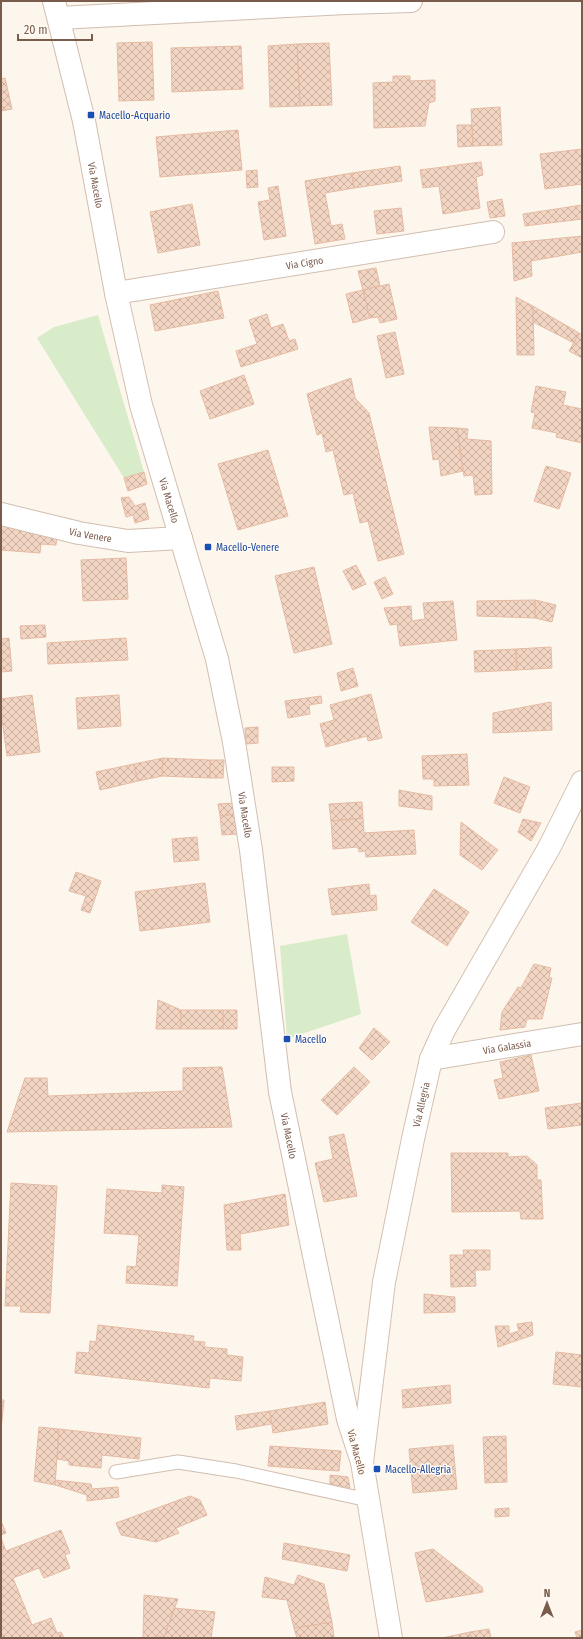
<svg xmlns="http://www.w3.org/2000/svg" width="583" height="1639" font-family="'Fira Sans Condensed',sans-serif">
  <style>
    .grass { fill: #d8ecc9 }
    .building { fill: url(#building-cross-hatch); stroke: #e6bba3 }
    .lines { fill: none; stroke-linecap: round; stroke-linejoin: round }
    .service-casing { stroke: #d1beb0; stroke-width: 15 }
    .minor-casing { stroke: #d1beb0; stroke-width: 24 }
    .tertiary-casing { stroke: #d1beb0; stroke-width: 24 }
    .secondary-casing { stroke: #d6c0b0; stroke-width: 24 }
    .service { stroke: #fff; stroke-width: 13 }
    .minor { stroke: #fff; stroke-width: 22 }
    .tertiary { stroke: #fff; stroke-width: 22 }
    .secondary { stroke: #fff; stroke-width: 22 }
    .transit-dot { fill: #1a4fb4; stroke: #fffaf3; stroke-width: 1.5 }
    .labels { text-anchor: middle; stroke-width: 3; stroke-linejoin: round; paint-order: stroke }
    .transit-label { font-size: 10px; fill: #164399; stroke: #fffaf3; text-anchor: start }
    .street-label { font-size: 10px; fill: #7a5c4d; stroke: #fffaf3 }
  </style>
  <defs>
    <pattern id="building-cross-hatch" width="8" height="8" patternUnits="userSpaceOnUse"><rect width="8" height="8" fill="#f3d5c3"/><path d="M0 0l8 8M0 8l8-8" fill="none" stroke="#cab0a1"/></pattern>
  </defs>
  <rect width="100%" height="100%" fill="#fdf6ec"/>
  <!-- grass -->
  <path class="grass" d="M98 315 144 472 124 478 37 338 54 327Z
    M347 934 361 1014 287 1039 280 946Z"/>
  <!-- building -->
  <path class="building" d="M152 42 154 100 119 101 117 43Z
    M329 43 332 105 300 106 297 44Z
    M297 44 300 106 270 107 268 46Z
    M241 46 243 89 172 92 171 48Z
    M393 76H410V81L435 80V101L429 103 425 126 374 128 373 83 393 82Z
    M5 78 12 109 1 111V79Z
    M500 107 502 145 473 146 471 109Z
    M457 125H472L473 146 458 147Z
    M238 130 242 170 160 177 156 137Z
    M582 149V184L545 189 540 154Z
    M481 162 483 175 476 177 480 208 443 214 439 186 423 188 420 170Z
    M400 166 402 181 354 188 352 173Z
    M257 170 258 187 247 188 246 171Z
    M352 173 354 188 325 193 331 226 342 224 345 239 315 244 305 181Z
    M278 186 286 236 264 240 258 202 270 200 268 188Z
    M502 199 505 216 490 218 487 202Z
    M192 204 200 245 158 253 150 212Z
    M582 205V219L525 226 523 214Z
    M401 208 404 231 377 234 374 211Z
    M582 236V252L531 261 532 276 514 281 512 243Z
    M376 268 380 286 363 290 358 271Z
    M389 284 397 319 380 323 378 317 370 318 363 290Z
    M363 290 370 318 353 323 346 294Z
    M218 291 224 318 155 331 150 305Z
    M516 297 533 306 534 355H517Z
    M533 306 579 333 574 343 533 322Z
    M267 314 271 328 283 324 289 341 295 339 298 349 241 367 236 351 257 344 249 320Z
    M395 332 404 374 386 378 377 336Z
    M579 333 582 335V358L569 351Z
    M244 375 254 404 210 419 200 391Z
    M351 378 355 398 369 413 404 554 378 561 368 521 360 523 353 493 344 495 333 450 326 452 322 433 317 435 307 394Z
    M536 386 566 392 563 405 582 409V443L556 437 557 433 532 428 535 413 531 412Z
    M429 427 457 428 463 471 441 476 439 459 433 460Z
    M457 428 468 429 467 439 491 441 492 494 475 495 473 475 464 476Z
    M268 450 288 516 238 530 218 464Z
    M546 466 571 473 559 509 534 501Z
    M144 472 147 484 128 491 124 478Z
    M129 497 135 506 145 503 149 519 135 523 133 515 126 517 121 498Z
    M1 524 57 536 56 545 41 544 40 553 1 550Z
    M126 558 128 599 83 601 81 560Z
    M356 565 366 584 353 590 343 571Z
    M314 567 332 644 294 653 275 576Z
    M385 577 393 594 382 599 374 582Z
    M535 600V618L477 616V601Z
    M535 600 556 605 552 622 535 618Z
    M453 601 457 640 400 646 397 624 390 625 384 608 411 606 412 621 425 619 423 603Z
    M45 625 46 637 21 639 20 626Z
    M9 638 12 671 1 672V639Z
    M126 638 128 660 48 664 47 643Z
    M551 647 552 668 517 670 516 649Z
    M516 649 517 670 475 672 474 651Z
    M353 668 358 686 341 691 337 673Z
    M371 694 382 738 368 741 367 736 326 747 320 724 334 720 330 705Z
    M32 695 40 752 7 756 1 712V699Z
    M119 695 121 726 78 729 76 698Z
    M321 696 322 703 309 705 310 714 288 718 285 701Z
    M551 702 552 730 493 733V713Z
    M258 727V743L246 744 245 728Z
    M467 754 469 785 434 786V779H423L422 756Z
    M163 758 210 760V778L162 776Z
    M163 758 162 776 138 781 134 764Z
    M210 760H224L223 778H210Z
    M134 764 138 781 100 790 96 772Z
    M272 767H294V781L272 782Z
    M504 777 530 787 520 813 494 803Z
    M399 790 432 796V810L399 806Z
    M362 802 363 818 331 821 329 804Z
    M234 803 235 814 220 816 218 804Z
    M235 814 238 834 222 835 220 816Z
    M363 818 364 833 414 830 416 854 366 857 365 851 359 852 358 847 333 849 331 821Z
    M523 819 541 823 531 841 518 832Z
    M461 822 498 850 482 870 460 855Z
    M197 837 199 860 174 862 172 839Z
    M76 872 101 881 90 913 81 910 86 896 69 891Z
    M205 883 210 922 140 931 135 892Z
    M369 884 370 896 376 895 377 910 332 915 328 889Z
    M434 889 469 912 447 946 411 922Z
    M534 964 551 968 549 978H552L542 1019H527L525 1027 500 1030 502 1012 518 987 521 988Z
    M158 1000 181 1010V1029H156Z
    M181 1010H223V1029H181Z
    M223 1010H237V1029H223Z
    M374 1028 390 1042 372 1060 359 1048Z
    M531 1055 539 1091 499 1099 494 1080 503 1078 500 1062Z
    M222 1067 232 1127 7 1132 25 1078H47L48 1096 183 1091V1068Z
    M354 1067 370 1082 337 1115 321 1100Z
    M582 1103V1125L548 1129 545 1108Z
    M344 1134 357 1196 324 1202 315 1163 333 1159 329 1137Z
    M451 1153H508V1157L527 1156 537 1165V1180H541L543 1219H521L520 1211 452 1212Z
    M11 1183 57 1186 50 1313 20 1312 21 1306H5Z
    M162 1185 184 1187 177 1286 126 1283 127 1266 136 1267 139 1235 104 1233 107 1189 162 1193Z
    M285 1194 289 1225 240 1234 241 1250H227L224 1205Z
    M463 1250H490V1270H475L476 1286 451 1287 450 1255H464Z
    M424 1294 455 1297V1312L424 1313Z
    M532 1322 533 1335 498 1347 495 1326H509V1334L519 1331 517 1324Z
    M98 1325 194 1336 193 1341 205 1342 204 1347 227 1349V1355L243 1357 241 1381 210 1378 209 1388 75 1373 77 1352 89 1353 90 1341 96 1342Z
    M556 1352 582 1355V1387L553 1384Z
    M450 1385 451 1403 403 1408 402 1390Z
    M1 1400H4L1 1430Z
    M325 1402 328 1424 273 1433 270 1411Z
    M270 1411 271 1424 237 1430 235 1416Z
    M39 1427 59 1429 55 1485 34 1481Z
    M59 1429 141 1438 139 1459 102 1455 101 1468 69 1465V1461L57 1459Z
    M506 1436 507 1482 485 1483 483 1437Z
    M453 1445 457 1489 413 1493 409 1449Z
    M270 1446 341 1451 339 1471 268 1466Z
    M330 1475 348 1477 350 1488 330 1484Z
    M55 1480 91 1484 92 1489 118 1487 119 1497 87 1501V1495L55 1485Z
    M190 1496 200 1500 207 1515 176 1528 179 1533 156 1542 121 1535 116 1523Z
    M509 1508V1516L495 1517V1509Z
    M1 1521 6 1533 1 1535Z
    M61 1530 70 1553 65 1555 70 1568 44 1578 39 1568 13 1578 32 1625 51 1618 57 1633 61 1632 64 1638H1V1538L6 1551Z
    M284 1543 350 1555 347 1571 282 1559Z
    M433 1549 482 1587 483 1592 426 1602 415 1553Z
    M298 1575 324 1584 332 1622 294 1628 287 1600 262 1597 265 1577 294 1585Z
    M144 1595 178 1599 164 1637 156 1636V1638H143Z
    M174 1608 215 1612 211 1638H164Z
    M332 1622 334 1638H297L294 1628Z
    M489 1629 491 1638H471L470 1632Z
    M582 1630V1638H577L575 1632Z
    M470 1632 471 1638H442Z"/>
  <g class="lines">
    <defs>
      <path id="service" d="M116 1472 178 1462 236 1471 368 1500"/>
      <g id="minor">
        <path id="s1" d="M116 293 493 232"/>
        <path id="s2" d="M1 514 79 533 128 541 181 538"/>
        <path id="s3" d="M431 1059 582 1034"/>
      </g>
      <g id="tertiary">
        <path id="s4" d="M54 1 84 121 116 293 141 405 217 659 227 708 234 742 251 850 280 1092 348 1419 362 1462"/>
        <path d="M59 18 346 3 411 1"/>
      </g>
      <g id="secondary">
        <path id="s5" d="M391 1638 362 1462 384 1282 413 1139 431 1059 444 1030 549 848 582 782"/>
      </g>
    </defs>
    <!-- service casing -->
    <use href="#service" class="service-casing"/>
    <!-- minor casing -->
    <use href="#minor" class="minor-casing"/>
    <!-- tertiary casing -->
    <use href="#tertiary" class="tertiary-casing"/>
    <!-- secondary casing -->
    <use href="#secondary" class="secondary-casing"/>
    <!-- service -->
    <use href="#service" class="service"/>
    <!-- minor -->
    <use href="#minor" class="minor"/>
    <!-- tertiary -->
    <use href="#tertiary" class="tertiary"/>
    <!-- secondary -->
    <use href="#secondary" class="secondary"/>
  </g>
  <!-- markers -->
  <g class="transit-dot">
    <rect x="87" y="111" width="8" height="8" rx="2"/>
    <rect x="204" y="543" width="8" height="8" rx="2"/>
    <rect x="283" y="1035" width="8" height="8" rx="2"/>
    <rect x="373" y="1465" width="8" height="8" rx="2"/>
  </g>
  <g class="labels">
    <!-- transit labels -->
    <g class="transit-label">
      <text x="99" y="119">Macello-Acquario</text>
      <text x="216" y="551">Macello-Venere</text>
      <text x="295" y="1043">Macello</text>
      <text x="385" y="1473">Macello-Allegria</text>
    </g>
    <!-- street labels -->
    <g class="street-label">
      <text dy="4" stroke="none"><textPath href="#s4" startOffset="189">Via Macello</textPath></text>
      <text dy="4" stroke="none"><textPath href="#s1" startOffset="191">Via Cigno</textPath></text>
      <text dy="4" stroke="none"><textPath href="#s4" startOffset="513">Via Macello</textPath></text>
      <text dy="4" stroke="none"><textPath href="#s2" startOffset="92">Via Venere</textPath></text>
      <text dy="4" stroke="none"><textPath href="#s4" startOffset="837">Via Macello</textPath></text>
      <text dy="4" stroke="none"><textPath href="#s3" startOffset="77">Via Galassia</textPath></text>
      <text dy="4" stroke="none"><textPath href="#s5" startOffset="541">Via Allegria</textPath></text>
      <text dy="4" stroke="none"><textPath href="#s4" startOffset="1161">Via Macello</textPath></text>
      <text transform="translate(357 1452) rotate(75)" y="4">Via Macello</text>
    </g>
  </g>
  <!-- border -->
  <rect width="583" height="1639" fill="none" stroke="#7a5c4d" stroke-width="4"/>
  <!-- north arrow -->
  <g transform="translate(547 1603)" stroke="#fffaf3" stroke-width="3" paint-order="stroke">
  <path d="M0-3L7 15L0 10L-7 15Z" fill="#7a5c4d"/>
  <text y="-6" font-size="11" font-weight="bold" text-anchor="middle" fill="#7a5c4d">N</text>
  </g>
  <!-- scale -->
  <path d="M18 34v6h74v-6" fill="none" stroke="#7a5c4d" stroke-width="2"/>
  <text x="24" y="34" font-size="12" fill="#7a5c4d" stroke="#fffaf3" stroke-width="3" paint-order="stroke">20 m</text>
</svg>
